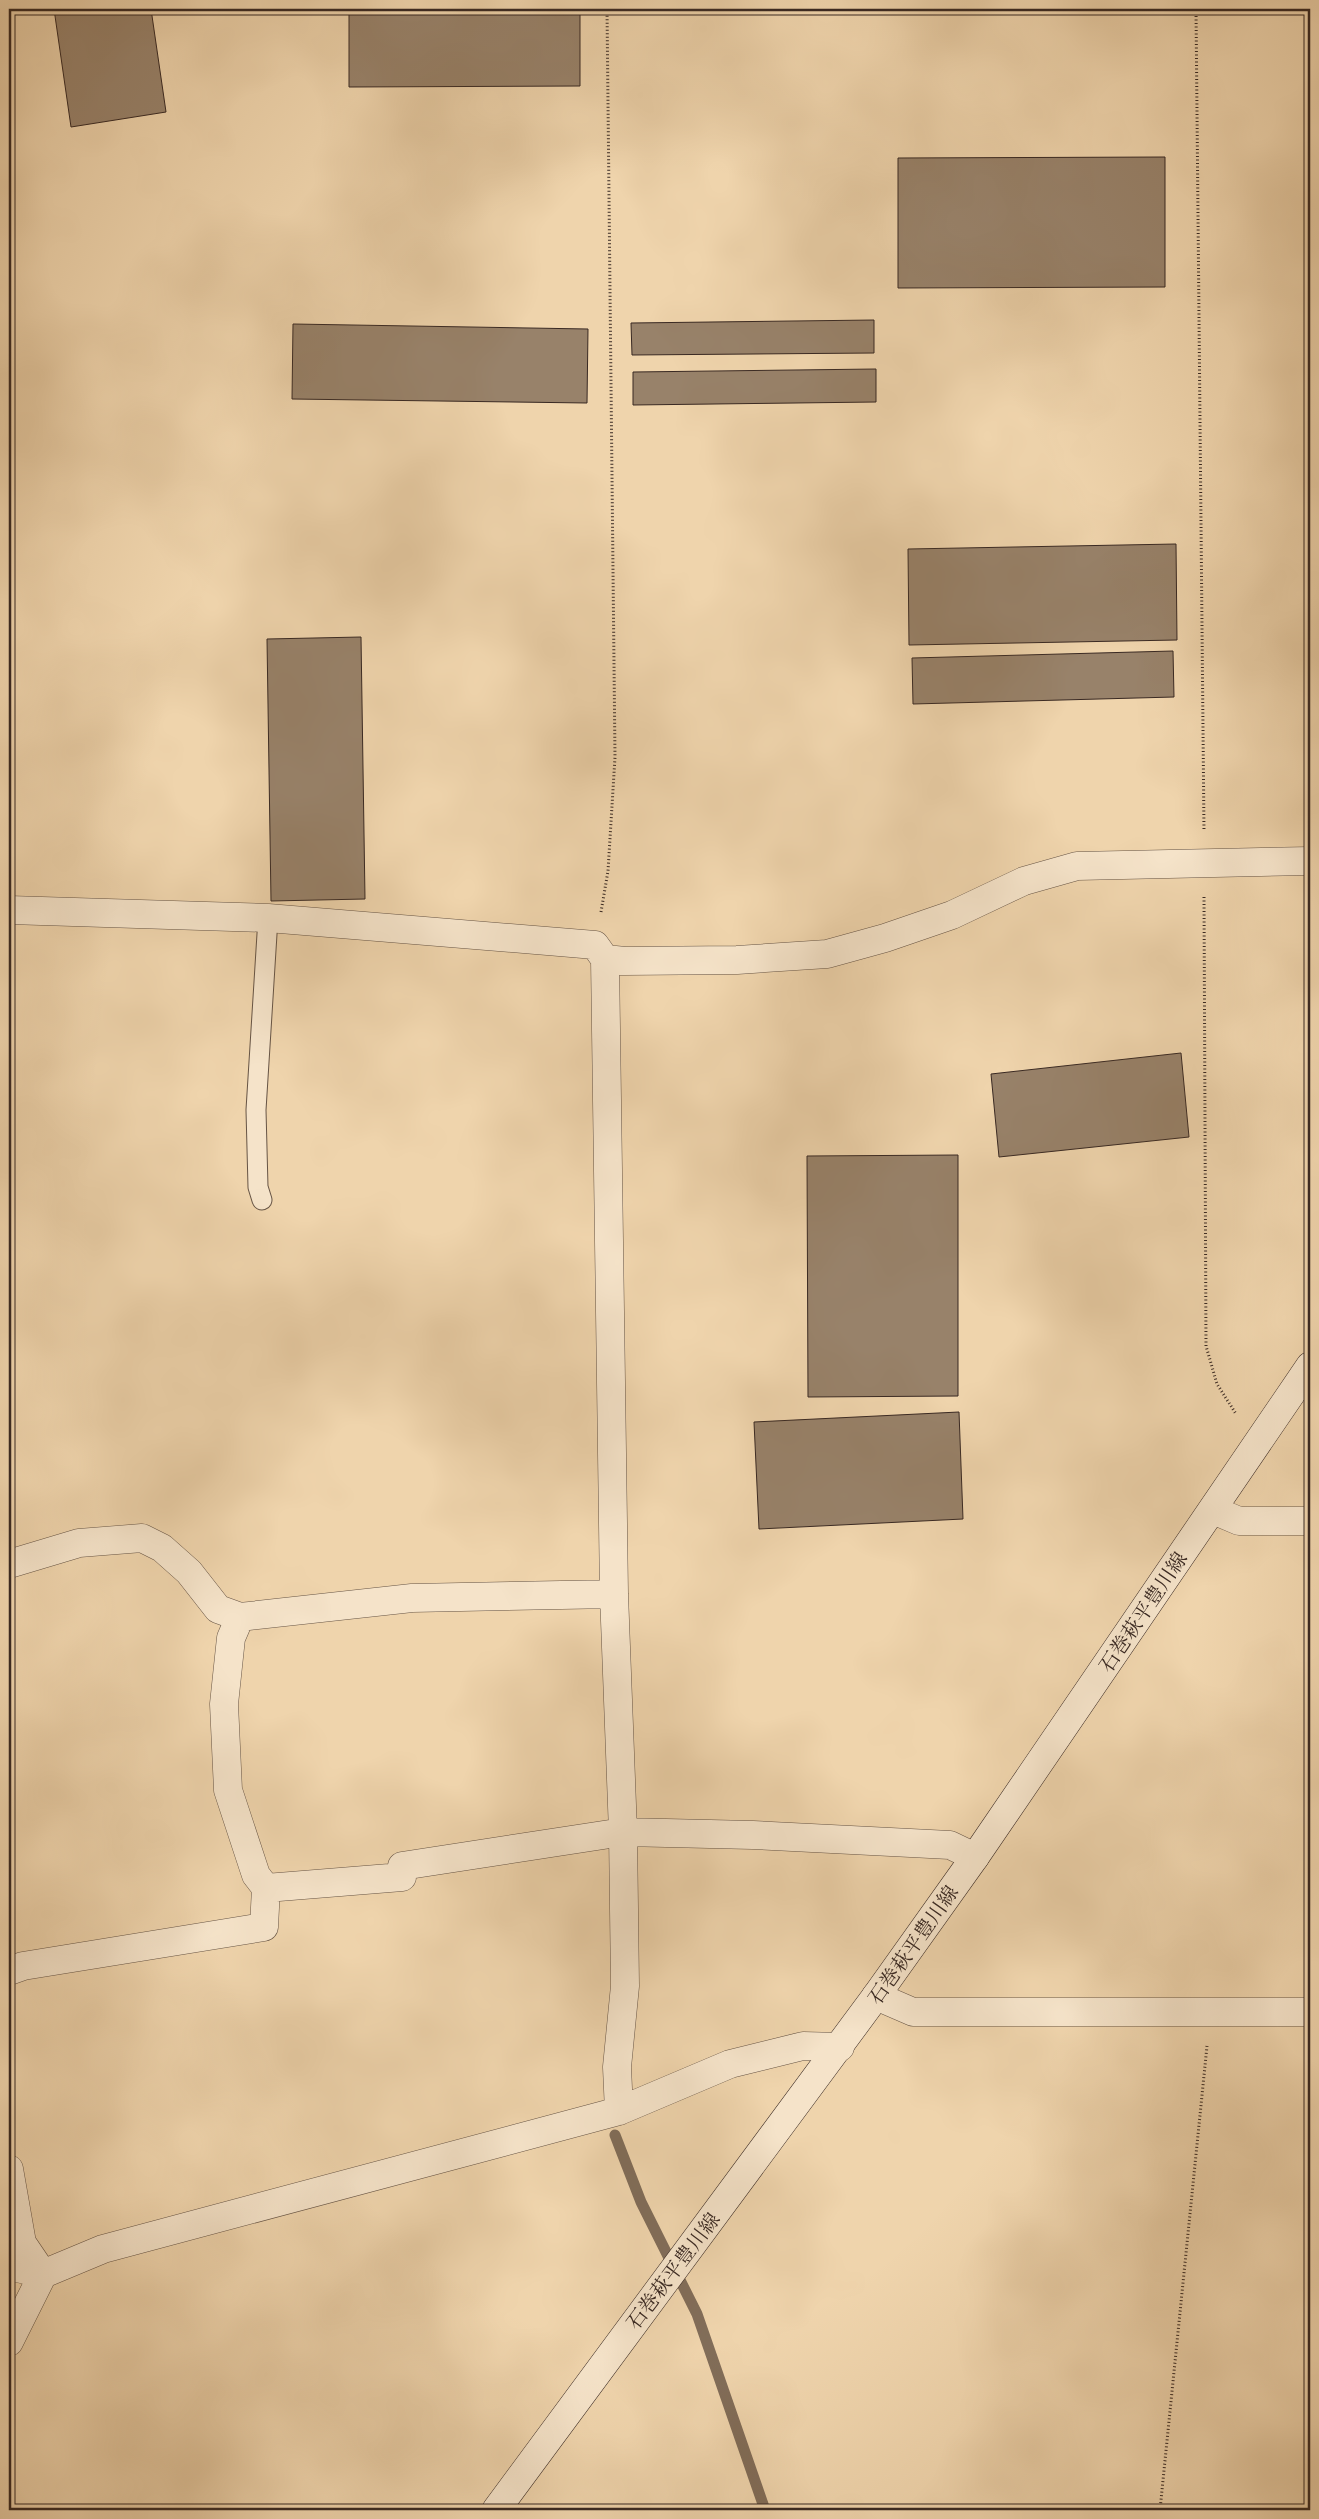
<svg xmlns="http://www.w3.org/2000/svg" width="1319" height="2519" font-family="'Libre Bodoni','Noto Serif JP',serif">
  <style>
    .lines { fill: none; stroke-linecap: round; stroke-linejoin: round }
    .stream { stroke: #816d59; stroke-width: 11 }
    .building { fill: #98826a; stroke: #392923 }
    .lane-casing { stroke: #665445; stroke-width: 21 }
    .street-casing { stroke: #665445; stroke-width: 29 }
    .secondary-casing { stroke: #392923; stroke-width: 29 }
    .path { stroke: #392923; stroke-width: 3; stroke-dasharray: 1 2.5; stroke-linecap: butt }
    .lane { stroke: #f5e3c9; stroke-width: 19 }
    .street { stroke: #f5e3c9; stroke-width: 28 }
    .secondary { stroke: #f5e3c9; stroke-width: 28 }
    .labels { text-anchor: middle; stroke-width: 5; stroke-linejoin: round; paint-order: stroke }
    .street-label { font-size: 20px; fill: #392923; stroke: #f5e3c9 }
  </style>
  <rect width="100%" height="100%" fill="#efd4ac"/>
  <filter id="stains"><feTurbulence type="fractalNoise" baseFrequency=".004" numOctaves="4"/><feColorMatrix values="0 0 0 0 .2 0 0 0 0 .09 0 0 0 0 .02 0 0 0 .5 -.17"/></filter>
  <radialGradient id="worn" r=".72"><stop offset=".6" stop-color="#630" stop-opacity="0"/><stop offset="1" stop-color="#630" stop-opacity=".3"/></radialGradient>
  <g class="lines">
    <!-- stream -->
    <path class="stream" d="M615 2135 641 2202 697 2314 765 2510"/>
  </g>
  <!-- building -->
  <path class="building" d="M54 9H151L166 112 71 127Z
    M349 9H580V86L349 87Z
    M1165 157V287L898 288V158Z
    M874 320V353L632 355 631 323Z
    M293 324 588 329 587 403 292 399Z
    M876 369V402L633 405V372Z
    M9 519H13L9 577Z
    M1176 544 1177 640 909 645 908 549Z
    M361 637 365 899 271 901 267 639Z
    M1173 651 1174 697 913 704 912 658Z
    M1181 1053 1189 1137 999 1157 991 1074Z
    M958 1155V1396L808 1397 807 1156Z
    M959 1412 963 1519 759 1529 754 1422Z"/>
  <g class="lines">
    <defs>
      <path id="lane" d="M262 1200 258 1187 256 1110 268 918"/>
      <path id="street" d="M9 910 268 918 595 945 605 959 625 961 737 960 827 954 885 938 952 915 1024 881 1077 866 1310 861
        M605 959 614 1594 623 1832 625 1986 617 2067 619 2111
        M1213 1510 1239 1521H1310
        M9 1564 79 1543 142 1538 162 1548 189 1572 218 1609 240 1617 231 1638 224 1704 228 1790 256 1875 266 1888 264 1927 23 1966 9 1971
        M240 1617 412 1598 614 1594
        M266 1888 402 1877V1866L623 1832 753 1835 950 1845 975 1857
        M876 1996 913 2012H1310
        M9 2169 22 2243 43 2274 9 2266
        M9 2342 43 2274 103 2249 619 2111 730 2064 803 2046 840 2047"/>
      <path id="secondary" d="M496 2510 876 1996 975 1857 1310 1366"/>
    </defs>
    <!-- lane casing -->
    <use href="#lane" class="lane-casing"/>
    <!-- street casing -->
    <use href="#street" class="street-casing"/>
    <!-- secondary casing -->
    <use href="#secondary" class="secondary-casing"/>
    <!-- path -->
    <path class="path" d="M1196 9 1204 831
      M1204 897 1206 1346 1217 1384 1236 1414
      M601 912 608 871 615 757 607 9
      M1160 2510 1207 2046"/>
    <!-- lane -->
    <use href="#lane" class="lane"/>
    <!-- street -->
    <use href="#street" class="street"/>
    <!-- secondary -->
    <use href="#secondary" class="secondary"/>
  </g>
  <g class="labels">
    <!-- street labels -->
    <g class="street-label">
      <text transform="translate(1143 1612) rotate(-56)" y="7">石巻萩平豊川線</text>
      <text transform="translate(913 1945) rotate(-55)" y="7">石巻萩平豊川線</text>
      <text transform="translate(673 2271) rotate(-53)" y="7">石巻萩平豊川線</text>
    </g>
  </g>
  <!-- margin -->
  <rect width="1319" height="2519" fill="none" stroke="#efd4ac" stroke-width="30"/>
  <rect x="10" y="10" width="1299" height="2499" fill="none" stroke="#392923" stroke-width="2.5"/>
  <rect x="15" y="15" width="1289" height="2489" fill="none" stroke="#392923"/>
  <rect width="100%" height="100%" filter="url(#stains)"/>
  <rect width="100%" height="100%" fill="url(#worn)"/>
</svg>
